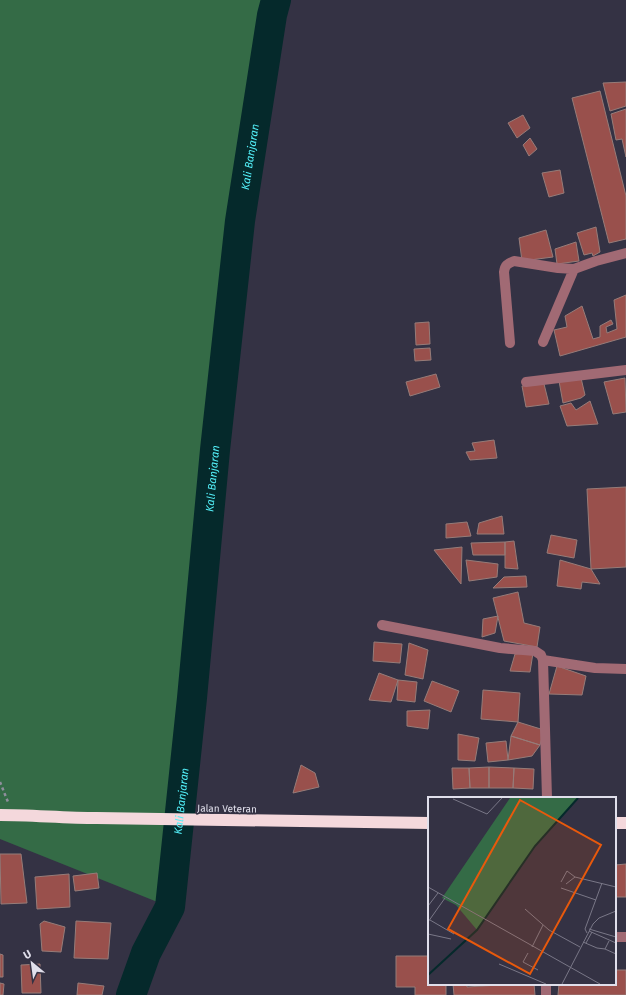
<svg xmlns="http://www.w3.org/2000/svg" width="626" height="995" font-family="'Fira Sans',sans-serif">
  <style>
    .green { fill: #346b46 }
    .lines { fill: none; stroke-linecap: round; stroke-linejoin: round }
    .river { stroke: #05292b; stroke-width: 30 }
    .building { fill: #99504c; stroke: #967c79 }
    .path { stroke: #8f8e9d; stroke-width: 2.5; stroke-dasharray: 3 3; stroke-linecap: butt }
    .minor { stroke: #a16a74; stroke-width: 10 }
    .highway { stroke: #f4d8dc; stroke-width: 12 }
    .labels { text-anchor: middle; stroke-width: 3.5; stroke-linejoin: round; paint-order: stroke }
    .street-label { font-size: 10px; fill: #e0dfeb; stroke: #343244 }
    .water-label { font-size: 11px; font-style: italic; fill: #53eff8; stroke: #343244 }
    .inset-river { fill: none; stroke: #05292b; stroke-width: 2 }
    .inset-road { fill: none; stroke: #797787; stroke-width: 1 }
    .view { fill: #e8590c; fill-opacity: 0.15; stroke: #e8590c; stroke-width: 2 }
    .inset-edge { fill: none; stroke: #e0dfeb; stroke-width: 2 }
  </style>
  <rect width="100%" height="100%" fill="#343244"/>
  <!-- green -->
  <path class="green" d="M0 0H276L272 15 240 221 215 450 192 698 170 907 0 839Z"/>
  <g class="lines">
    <!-- river -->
    <path class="river" id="s1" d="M131 995 146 953 170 907 192 698 215 450 240 221 272 15 276 0"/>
  </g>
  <!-- building -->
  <path class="building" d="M626 82V106L610 111 603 83Z
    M600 91 626 196V239L609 243 572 98Z
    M626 109V157L622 139 616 140 611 114Z
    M523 115 530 128 517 138 508 123Z
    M530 138 537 149 529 156 523 145Z
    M560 170 564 193 549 197 542 173Z
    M596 227 600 252 593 256 592 253 584 255 577 233Z
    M546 230 553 257 522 261 519 238Z
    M576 242 579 261 557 264 555 249Z
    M626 295V337L560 356 554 330 567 327 565 316 582 306 593 339 600 337V326L611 320 613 324 606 327 607 333 617 329 614 300Z
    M429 322 430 344 416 345 415 323Z
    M430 348 431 360 415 361 414 349Z
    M436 374 440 387 410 396 406 382Z
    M581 378 585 395 581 398 563 403 559 381Z
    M625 378 626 412 613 414 604 382Z
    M544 384 549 404 526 407 522 386Z
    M590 401 598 424 567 426 560 406 571 403 576 410Z
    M494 440 497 458 470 460 466 452 475 451 472 443Z
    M626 487V567L591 569 587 489Z
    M502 516 504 534H477L479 523Z
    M467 522 471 536 446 538V524Z
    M551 535 577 540 574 558 547 553Z
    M514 541 518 569 505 568V542Z
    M505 542V555H473L471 543Z
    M462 547 461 584 434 550Z
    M466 560 498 564 497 577 469 581Z
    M560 560 591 569 600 584 582 582 581 589 557 586Z
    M526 576 527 587 493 588 504 577Z
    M518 592 524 623 540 627 537 647 504 641 493 598Z
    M498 616 495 633 482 637 483 619Z
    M374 642 402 644 400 663 373 661Z
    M409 643 428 650 423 679 405 675Z
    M533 653 530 672 510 671 515 654Z
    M557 666 586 676 582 695 549 694Z
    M379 673 398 680 391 702 369 700Z
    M398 680 417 682 415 702 397 700Z
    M432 681 459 691 451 712 424 701Z
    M483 690 520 693 518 722 481 719Z
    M430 710 428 729 407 726V711Z
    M518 722 544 730 540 745 511 736Z
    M458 734 479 738 475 761 458 760Z
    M511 736 540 745 532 756 508 760Z
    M506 741 508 760 488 762 486 743Z
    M301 765 315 773 319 787 293 793Z
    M489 767V788H470L469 768Z
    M489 767 514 768 513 788H489Z
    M452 768H469L470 788 453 789Z
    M514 768 534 769 533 789 513 788Z
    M0 854H21L27 903 1 904Z
    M626 864V897H615V865Z
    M97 873 99 888 75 891 73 876Z
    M69 874 70 907 37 909 35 877Z
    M44 921 65 927 61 952 42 951 40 924Z
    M76 921 111 923 108 959 74 958Z
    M0 954 3 955V977H0Z
    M396 956H429V984H446V995H415V987H396Z
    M40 964 41 993H22L21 965Z
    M615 970H626V995H558L559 984H615Z
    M0 983 4 984 3 995H0Z
    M78 983 104 986 102 995H77Z
    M453 984H467V987L514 984H534L535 995H454Z"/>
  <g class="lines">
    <!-- path -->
    <path class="path" d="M0 782 8 802"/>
    <!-- minor -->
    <path class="minor" d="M543 342 574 269 596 261 626 253
      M510 343 504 272C505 265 507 264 514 261L558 268 574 269
      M526 382 626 370
      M382 625 500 648 535 651 541 655 543 660 595 668 626 669
      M543 660 547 798
      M615 937H626
      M546 995V984"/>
    <!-- highway -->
    <path class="highway" d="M0 815C32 815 64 818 97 818 207 819 318 821 429 823
      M615 823H626"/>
  </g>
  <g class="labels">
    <!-- street labels -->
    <g class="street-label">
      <text transform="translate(227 808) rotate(1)" y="4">Jalan Veteran</text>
    </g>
    <!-- water labels -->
    <g class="water-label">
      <text dy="4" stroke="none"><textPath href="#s1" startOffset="851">Kali Banjaran</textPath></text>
      <text dy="4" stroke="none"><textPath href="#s1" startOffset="527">Kali Banjaran</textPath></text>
      <text dy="4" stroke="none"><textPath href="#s1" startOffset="203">Kali Banjaran</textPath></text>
    </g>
  </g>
  <!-- overview -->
  <g transform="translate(428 797)">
    <rect width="188" height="188" fill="#343244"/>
    <path d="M82 1H150L107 49 49 133 28 108 14 101Z" fill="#346b46"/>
    <path class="inset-river" d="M0 178 49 133 107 49 150 1"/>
    <path class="inset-road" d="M25 2 59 17 74 1M133 85 139 74 147 80M138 87 147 80 188 90M0 90 172 187M133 91 168 103M0 109 10 96M97 112 121 133 152 150M2 123 26 137M0 125 17 101M161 132 188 140M161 134 188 146M159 136 157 132 174 86M0 137 23 142M181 144 177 152 188 157M155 145 169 151 177 152M158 146 164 135M104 150 115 128M100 156 95 165 110 173M71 167 118 187M134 187 165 127 171 121 188 114"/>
    <path class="view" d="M92 3 173 48 102 177 20 132Z"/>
    <rect width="188" height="188" class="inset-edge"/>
  </g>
  <!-- north arrow -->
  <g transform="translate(32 963) rotate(331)" stroke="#343244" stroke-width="3" paint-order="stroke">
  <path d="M0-3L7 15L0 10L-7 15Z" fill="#e0dfeb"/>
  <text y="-6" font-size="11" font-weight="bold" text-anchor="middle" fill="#e0dfeb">U</text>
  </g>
</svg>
